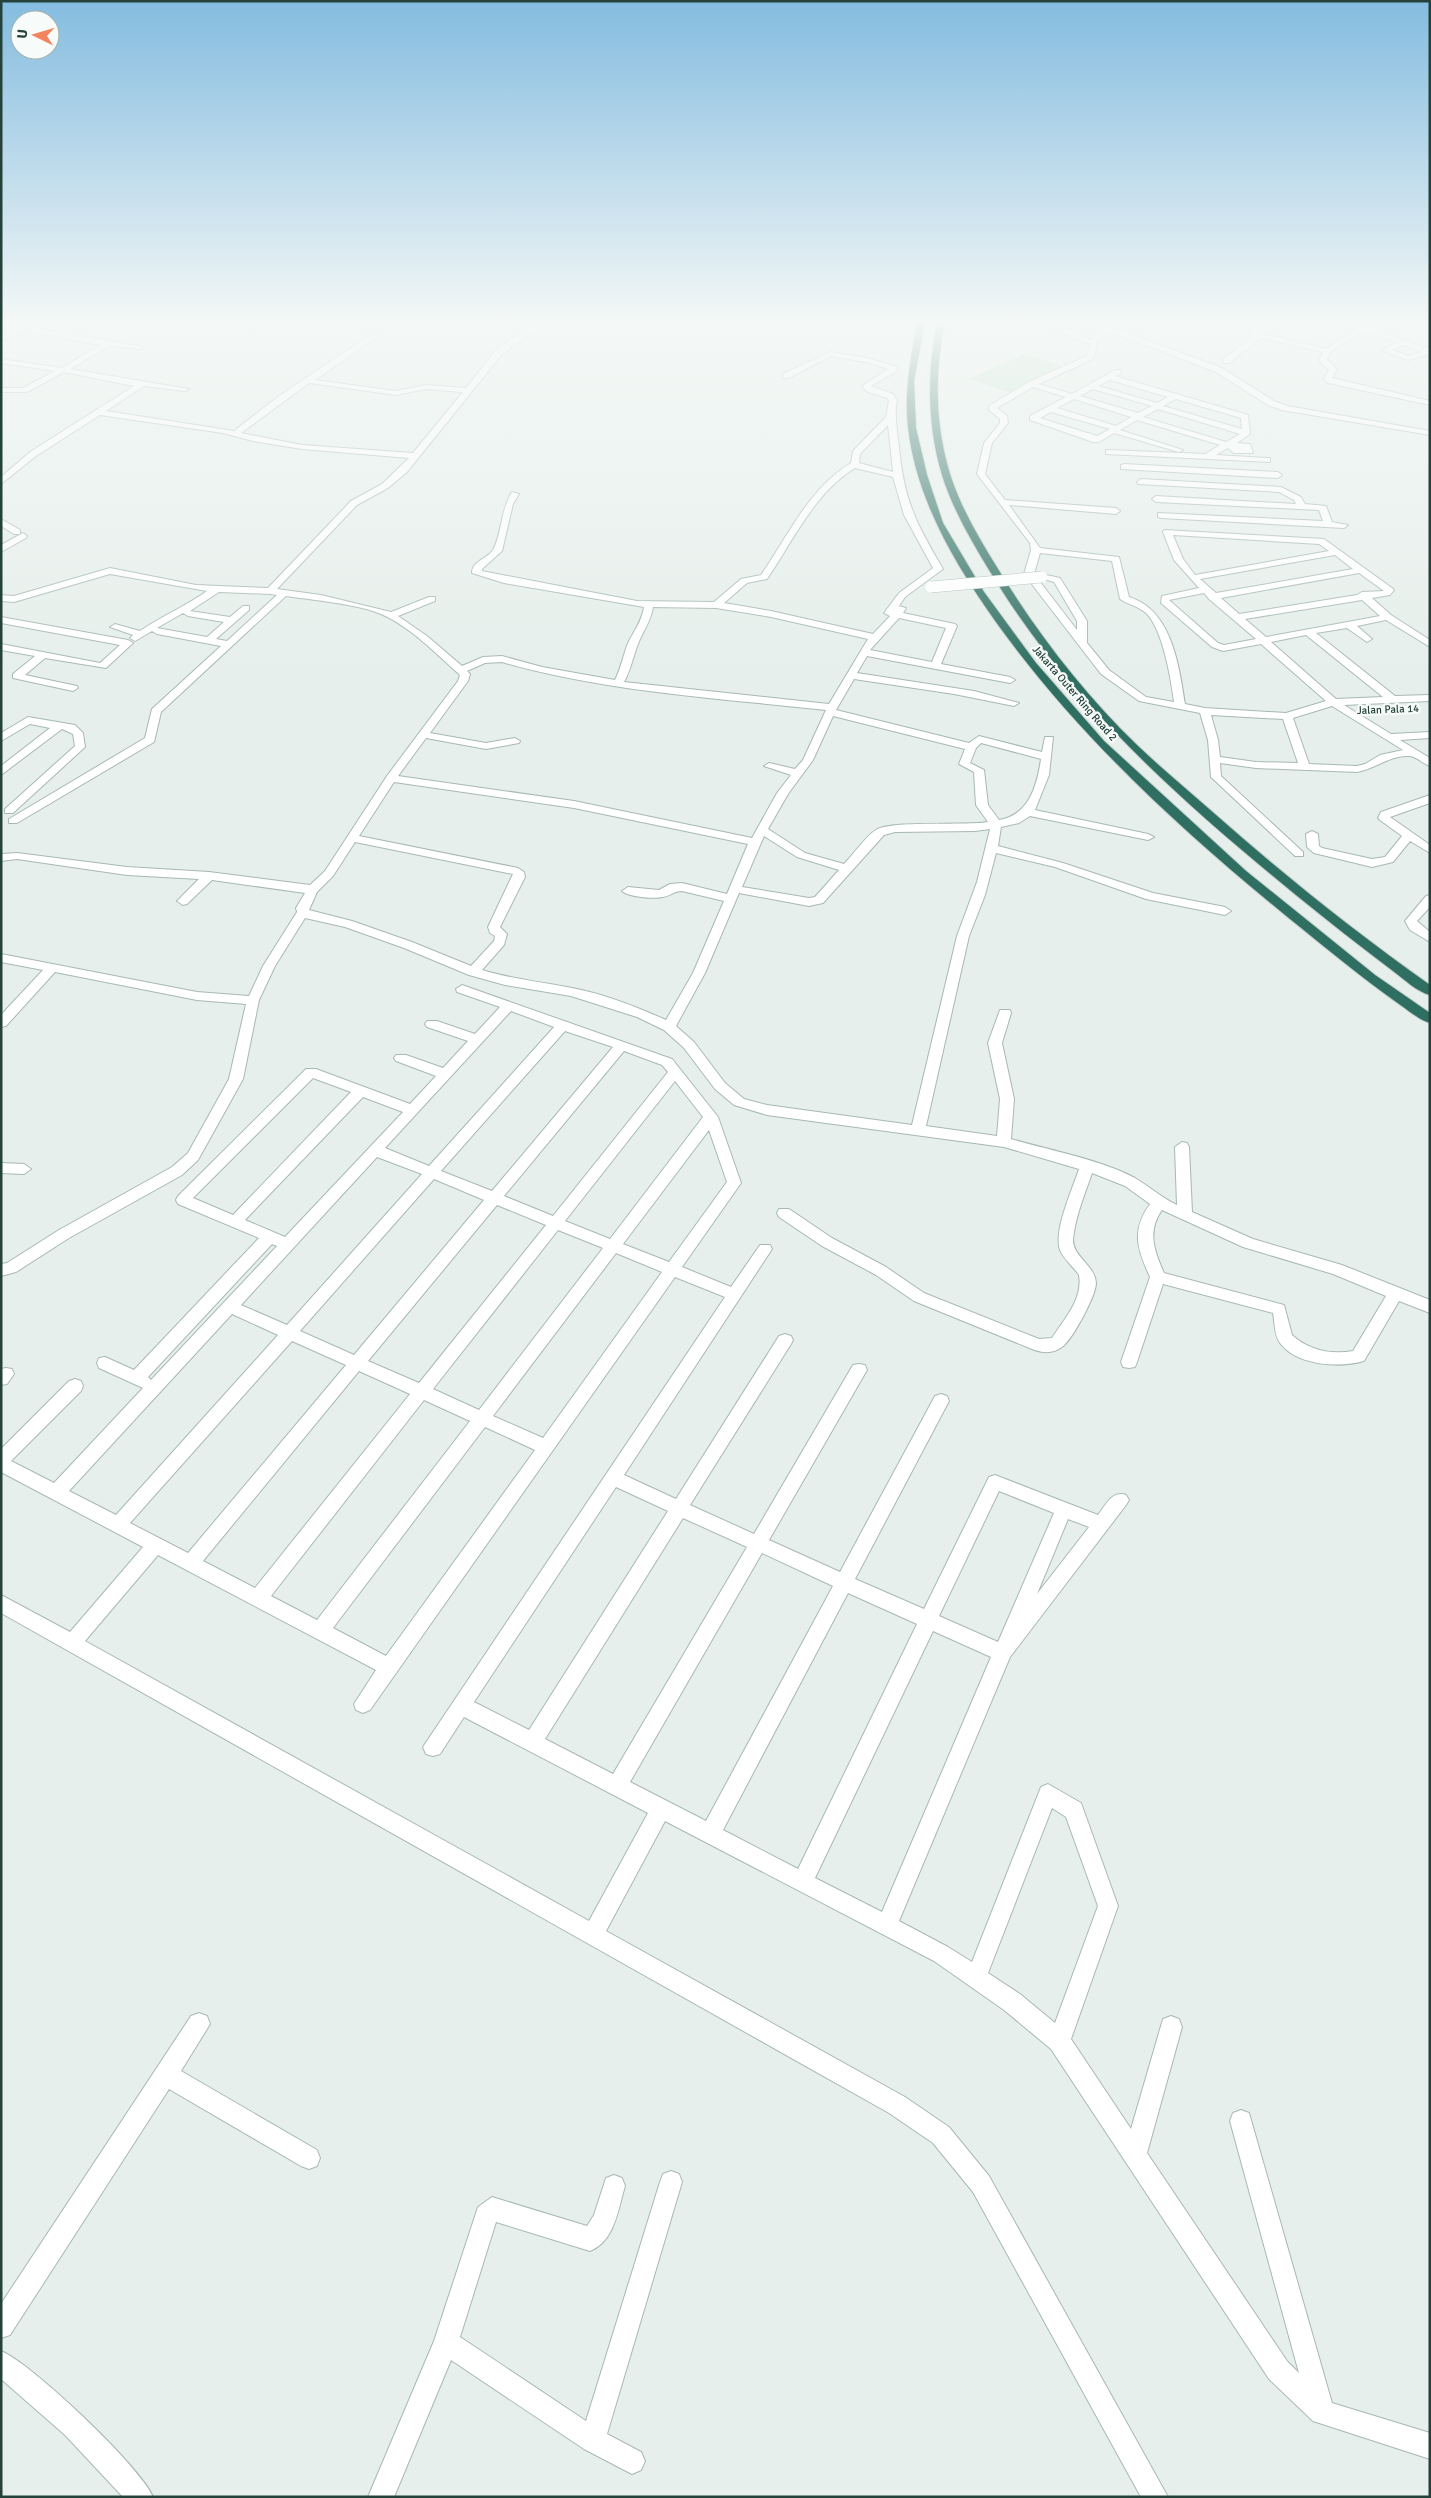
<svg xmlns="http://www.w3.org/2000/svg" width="1431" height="2498" font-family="Signika,sans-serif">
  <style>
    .green { fill: #bfe0c8 }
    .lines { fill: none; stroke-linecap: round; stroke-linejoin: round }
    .street-casing { stroke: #a8b8b2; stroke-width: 2 }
    .highway-casing { stroke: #c2cac8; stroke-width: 2 }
    .street { fill: #fff; fill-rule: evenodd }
    .highway { fill: #2f6f62; fill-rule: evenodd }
    .street-bridge-casing { stroke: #a8b8b2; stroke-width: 12; stroke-linecap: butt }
    .street-bridge { stroke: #fff; stroke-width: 11 }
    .labels { text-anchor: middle; stroke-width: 4.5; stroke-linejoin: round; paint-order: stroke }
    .far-street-label { font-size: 11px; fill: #24423a; stroke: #f7fbf9 }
  </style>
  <rect width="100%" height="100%" fill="#e6efeb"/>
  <!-- green -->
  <path class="green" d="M1024 354 1066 367 1011 393 968 379Z"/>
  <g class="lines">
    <defs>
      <path id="street" d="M28 322H37L30 327 144 347 140 349 109 346 70 369 189 389 185 391 144 386 106 411 234 431 279 396 376 331 383 333 315 380 396 391 426 385 466 388 496 350 533 322H540L533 332 502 354 407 472 388 488 357 505 277 589 321 595 391 612 429 597H435V601L398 616 427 636 462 666 483 657 502 656 542 667 615 680C621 668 623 656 628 643 634 631 642 621 644 607L504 583 472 573C472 561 487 559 493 550 502 534 500 511 512 492L519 494 513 504 502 551 482 569V571L637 601 714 602 741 579 761 575C788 536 809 488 851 463L853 451 886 417 889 401 887 398 868 392 862 386 888 369 866 362 831 356 789 378H783V374L830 352 867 358 897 367V371L871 386 893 394 897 401C894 417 897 430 899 447 904 501 916 523 943 569L905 597 899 606 906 608 903 613 955 624 957 626 941 664 1010 677 1015 680 1010 683 867 656 857 673 974 691 1019 703 1014 706 954 694 854 679 836 710 969 743 979 736 1042 752 1045 737H1053L1049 775 1035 810 1148 834 1154 837 1148 840 1030 816 1019 823 1001 827 998 846 1063 863 1153 893 1225 907 1231 911 1225 915 1146 899 1055 867 996 853 985 895 969 936 926 1126 997 1136 1000 1099 988 1043 1000 1010H1010L1011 1013 1002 1043 1014 1099 1011 1139C1049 1150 1102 1160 1135 1178 1150 1187 1162 1198 1177 1205L1175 1147 1182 1142 1187 1143 1189 1147 1192 1212 1253 1239 1342 1265 1430 1300V1313L1399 1301 1364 1361C1340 1368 1297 1366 1280 1343 1274 1335 1275 1323 1273 1313L1163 1284 1137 1362 1135 1367 1129 1368 1123 1367 1121 1362 1150 1277C1137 1249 1131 1230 1150 1204L1125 1186 1092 1173C1085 1194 1075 1217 1073 1240 1073 1257 1095 1265 1096 1283 1096 1296 1072 1340 1062 1347 1053 1354 1042 1353 1032 1349L914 1301 876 1275 822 1246 779 1217 777 1213 779 1209H789L832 1238 886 1267 924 1293 1039 1339 1052 1338C1065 1318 1083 1299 1079 1275 1073 1266 1064 1260 1060 1250 1053 1231 1073 1188 1079 1169L1004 1147 767 1115 734 1105 715 1089 684 1048 664 1030 637 1017 571 996 505 985 469 975 404 948 345 927 305 918 275 966 259 1000 243 1079 198 1160 182 1175 69 1238 16 1272 1 1276V1264L7 1263 59 1230 172 1167 188 1153 229 1079 246 1004 197 1000 55 972 6 1026 1 1027V1015L43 970 1 962V954L197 992 249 996 263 966 297 912 296 908 305 893 212 880 187 904 183 905 177 901 199 879 127 875 17 859 1 861V854L17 853 127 867 209 872 310 885 325 871 387 776 458 681 460 675C435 653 411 627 381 614 358 604 312 600 286 596L161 712 154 742 17 823H9V819L145 738 152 709 221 646 157 634 152 631 135 641 130 638 133 635 110 627 115 624 140 631C162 616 186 606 207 591L110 574 14 602 1 601V595L14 596 110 568 196 585 268 588 351 501 382 484 409 458 302 449 253 441 223 433 100 415 36 456 1 484V477L30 452 134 386 64 372 27 392H1V388H23L55 371 1 363V359L62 368 100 345 24 330 1 341V336ZM309 383 396 395 426 389 463 392 413 453 302 445 241 433ZM888 425 893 472 859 463 860 454ZM855 468 893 477 904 515 933 568 899 593 884 613 890 616 873 634 771 611 724 603 747 583 767 579C793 541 815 492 855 468ZM219 592 270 594 277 595 227 641 216 639 249 610V606H243L230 617 190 611ZM653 607 716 608 771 617 868 639 829 704 624 682C631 669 633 657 638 644 643 631 651 621 653 607ZM183 613 188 616 224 622 207 637 157 628ZM899 618 946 628 932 662 870 650ZM502 662C607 692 717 698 826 710L803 760 795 769 769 763 764 766 791 775 777 793 752 838 574 801 398 776 426 738 486 749 519 743 520 741 515 738 486 743 430 733 468 681 470 674 467 671 485 663ZM833 716 965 749 959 764 974 772 976 805 988 822C964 826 891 820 876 830 866 836 853 855 844 864L805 853 768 829 788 794 813 760ZM981 743 1041 759C1037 786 1029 815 999 820L988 805 984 770 970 763 976 748ZM394 782 574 808 748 844 727 894 682 883 670 884 659 890 628 887 622 891C628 897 653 899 663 897 670 896 674 891 682 891L724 901 693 973 666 1020C637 1007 604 994 572 988 542 982 511 979 482 970L504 945 507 934 500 927 525 877 524 872 518 868 359 836ZM990 829 977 882 957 936 912 1125 767 1105 744 1099 725 1083 694 1042 676 1026 705 973 739 893 809 906 823 903 884 835 895 832 975 831ZM764 836 797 857 839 870 815 897 809 898 742 887ZM355 842 513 874 488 927 490 933 495 936 494 941 471 966 412 942 352 921 309 910 317 892 333 876ZM1162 1210 1243 1247 1333 1274 1386 1296 1353 1351C1331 1355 1308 1350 1292 1335L1284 1305 1164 1273C1154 1251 1147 1231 1162 1210Z
        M1113 322H1121L1114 328 1222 368 1274 401 1287 406 1430 431V435L1282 410 1268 405 1216 372 1110 332 1097 342 1093 359 1039 384 1072 394 1115 370H1121V374L1115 376 1248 415 1250 434 1237 443 1250 444 1253 453H1234L1228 448 1216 455 1267 458H1270V462L1106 454V450H1109L1205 454 1220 445 1137 420 1120 430 1183 450 1179 452 1114 433 1099 442H1093L1030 420V416L1066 397 1033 387 997 408 1007 416 1008 423 992 443 985 474 1005 500 1116 508 1120 511 1116 514 1009 505 1040 548 1119 557 1129 597C1172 610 1179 666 1185 704L1205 708 1286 713 1326 701 1261 644 1223 651 1212 647 1161 603 1162 596 1199 588 1174 560 1163 532 1164 530 1324 539 1392 588 1394 590 1390 595 1372 598 1391 615 1430 640V647L1386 620 1357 626 1372 639 1367 642 1347 628 1316 633 1395 696 1430 695V701L1344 705 1391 734 1430 732V738L1400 740 1430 758V766C1423 764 1416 756 1409 756 1390 755 1375 769 1357 772L1256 768 1220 763 1221 776 1303 852V856H1295L1211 777 1208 740 1200 713 1139 701 1101 674 1024 574 1031 550 1030 543 977 474 984 443 1000 423V419L989 410V406L1029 382 1087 356 1090 344 1050 327V323H1056L1091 340ZM1110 380 1168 397 1157 403 1098 386ZM1093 389 1152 406 1138 413 1080 396ZM1074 399 1131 417 1116 426 1057 408ZM1176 399 1241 418 1242 429 1163 406ZM1158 409 1240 434 1226 442 1143 417ZM1051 412 1110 429 1097 436 1040 418ZM1173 535 1319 544 1329 551 1195 575 1183 559ZM1040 553 1112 561 1120 599C1128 605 1139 606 1147 614 1163 631 1171 679 1174 702L1146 697 1109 670 1087 643V621L1060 578 1042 574 1037 577 1054 582 1077 621V630L1034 574ZM1335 555 1353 569 1216 593 1200 579ZM1359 573 1384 591 1362 592 1357 595 1239 614 1221 598ZM1204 593 1209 599 1256 639 1224 645 1218 643 1169 600ZM1362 600 1380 616 1266 637 1245 619ZM1306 635 1383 697 1336 699 1271 642ZM1332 706 1403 750 1380 755 1365 764 1357 766 1309 764 1293 718ZM1211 715 1283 719 1298 763 1256 762 1220 757 1218 740Z
        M1253 322H1260L1257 329 1260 333 1326 349 1355 329 1340 322C1350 322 1358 327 1369 328 1376 329 1388 322 1397 322L1377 331 1430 349V354L1408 360 1381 350 1397 343 1362 331 1330 352 1327 360 1337 369 1332 378 1430 401V405L1328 383 1324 379 1329 370 1319 361 1323 352 1261 338 1229 363H1223V359L1254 336 1249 329ZM1404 345 1422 352 1408 356 1392 350Z
        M1419 322H1430V327L1419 324Z
        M1124 464 1278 472 1282 475 1278 478 1121 469V465Z
        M1141 479 1281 487 1301 497 1305 504 1326 506 1332 522 1348 525 1344 528 1161 518 1158 517V513L1323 521 1319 510 1156 502 1152 499 1156 496 1296 504 1294 500 1279 492 1138 484 1137 482Z
        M1 519 20 530V534H14L1 526Z
        M23 533 27 536 26 538 1 552V545Z
        M1 617 128 640 133 643 106 668 45 658 25 675 77 686 78 688 73 691 13 678V674L35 656 1 650V644L100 663 120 645 1 623Z
        M28 717 75 725 83 733 85 747 13 813H5V809L75 746 73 734 62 729 1 775V766L50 728 30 724 1 741V733Z
        M1430 795V803L1390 817 1430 845V853L1410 841 1393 862 1372 867 1314 853 1307 847 1306 834 1312 831 1318 834 1319 846 1322 848 1372 859 1385 857 1402 836 1380 820 1378 818 1381 812Z
        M1430 895V907L1417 921 1430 932V942L1410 930 1405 921 1426 896Z
        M462 985 672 1059 718 1117 741 1183 682 1267 731 1287 760 1245H770L772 1249 624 1475 676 1499 779 1336 785 1334 791 1336 793 1340 791 1344 690 1505 754 1534 853 1365 859 1364 865 1365 867 1370 769 1540 840 1572 935 1396 941 1394 947 1396 949 1401 855 1579 924 1609 989 1477 995 1475 1098 1515C1106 1505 1112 1490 1126 1495L1129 1500 1126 1505 1010 1657 899 1921 948 1947 972 1962 1041 1787 1048 1784 1081 1803 1118 1906 1071 2039 1131 2129 1163 2019 1171 2016 1179 2019 1182 2027 1147 2153 1287 2361 1299 2373 1230 2121 1233 2113 1241 2110 1249 2113 1332 2403 1430 2433V2459L1313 2421 1269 2379 1051 2049 1004 2010 934 1961 665 1821 606 1931 905 2097 949 2127 989 2176 1168 2497H1141L973 2192 933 2143 889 2113 1 1613V1595L70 1632 143 1547 1 1472V1449L69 1381 75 1379 81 1381 83 1386 81 1391 11 1461 54 1483 143 1388 99 1368 97 1363 99 1358 105 1357 134 1370 259 1238 178 1204 176 1200 178 1196 306 1069H316L410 1104 436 1076 396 1061 394 1058 396 1055H406L443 1068 468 1041 427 1027 425 1024 427 1021H437L475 1034 500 1007 457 992 456 989ZM511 1011 554 1027 429 1166 385 1148ZM565 1031 613 1047 492 1191 441 1171ZM624 1051 662 1065 668 1072 553 1216 504 1196ZM313 1078 351 1092 233 1215 193 1198ZM675 1081 703 1117 610 1239 565 1221ZM363 1097 403 1112 285 1237 245 1220ZM709 1130 727 1182 669 1262 623 1244ZM377 1157 422 1174 287 1325 241 1305ZM434 1179 484 1200 354 1355 300 1331ZM497 1205 546 1225 419 1383 368 1361ZM558 1230 603 1248 479 1410 433 1389ZM272 1244 277 1246 151 1380 148 1377ZM616 1253 662 1272 543 1438 493 1416ZM675 1277 725 1297 423 1747 426 1754 433 1756 440 1754 464 1717 648 1813 589 1921 85 1641 158 1555 376 1670 354 1704 356 1710 363 1713 370 1710ZM232 1314 278 1335 116 1515 69 1491ZM292 1341 346 1365 188 1553 130 1523ZM359 1371 410 1394 255 1588 203 1561ZM424 1400 470 1421 317 1620 271 1596ZM485 1427 535 1450 386 1656 333 1628ZM616 1487 668 1511 529 1730 474 1702ZM999 1491 1054 1513 998 1642 939 1616ZM683 1518 747 1547 613 1774 545 1739ZM1068 1519 1089 1527 1037 1594ZM762 1553 833 1586 706 1821 630 1782ZM848 1593 917 1624 798 1869 723 1830ZM933 1631 991 1657 882 1912 815 1878ZM1052 1808 1066 1817 1098 1906 1055 2023 1020 1994 988 1973Z
        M1 1163 24 1164 31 1169 24 1174 1 1173Z
        M6 1368 12 1369 14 1374 7 1384 1 1385V1369Z
        M199 2013 207 2016 210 2024 181 2071 317 2150 320 2158 317 2166 309 2169 301 2166 169 2089 10 2335 1 2338V2304L191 2016Z
        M671 2171 679 2174 682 2182 607 2434 641 2452 645 2461 641 2470 632 2474 584 2449 451 2360 394 2497H368L434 2341 478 2207 492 2197 587 2226 594 2215 606 2178 614 2175 622 2178 625 2186C618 2209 615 2241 590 2251L496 2222 460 2337 586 2421 660 2182 663 2174Z
        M1 2351C31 2363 141 2467 153 2497H123L65 2435 1 2379Z"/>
      <path id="highway" d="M917 322H925L914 381 916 428 927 475 943 523 984 592 1036 663 1104 741 1246 871 1375 975 1430 1013V1023C1419 1020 1408 1010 1399 1004 1361 977 1326 948 1290 919 1182 831 1078 736 996 622 955 564 916 499 908 427 904 391 911 358 917 322Z
        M937 322H945C934 373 935 427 951 477 962 510 980 540 998 569 1037 633 1084 694 1138 746 1163 770 1190 792 1216 815 1284 875 1355 932 1430 985V995C1417 992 1404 979 1393 971 1360 946 1328 921 1296 895 1181 801 1069 702 991 573 972 542 953 510 942 475 927 425 927 373 937 322Z"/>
    </defs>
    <!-- street casing -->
    <use href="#street" class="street-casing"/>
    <!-- highway casing -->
    <use href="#highway" class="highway-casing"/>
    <!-- street -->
    <use href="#street" class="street"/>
    <!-- highway -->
    <use href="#highway" class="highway"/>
    <defs>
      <path id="street-bridge" d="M931 587 1042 577"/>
    </defs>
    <!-- street-bridge casing -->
    <use href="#street-bridge" class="street-bridge-casing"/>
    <!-- street-bridge -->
    <use href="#street-bridge" class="street-bridge"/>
  </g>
  <!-- sky -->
  <linearGradient id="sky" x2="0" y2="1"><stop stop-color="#84bce0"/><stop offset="0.48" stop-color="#f4f8f6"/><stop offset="1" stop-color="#f4f8f6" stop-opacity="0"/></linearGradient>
  <rect width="1431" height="672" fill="url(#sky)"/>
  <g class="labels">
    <!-- far-street labels -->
    <g class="far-street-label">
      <text transform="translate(1075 693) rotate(49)" y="4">Jakarta Outer Ring Road 2</text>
      <text transform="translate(1388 709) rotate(-2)" y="4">Jalan Pala 14</text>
    </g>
  </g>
  <!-- border -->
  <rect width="1431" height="2498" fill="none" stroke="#24423a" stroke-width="5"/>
  <!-- north arrow -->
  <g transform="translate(35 35) rotate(275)"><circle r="24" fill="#f7fbf9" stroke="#a3b1ad"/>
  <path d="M0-4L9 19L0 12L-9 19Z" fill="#f4845f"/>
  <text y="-8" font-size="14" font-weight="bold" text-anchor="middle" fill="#24423a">U</text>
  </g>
</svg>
